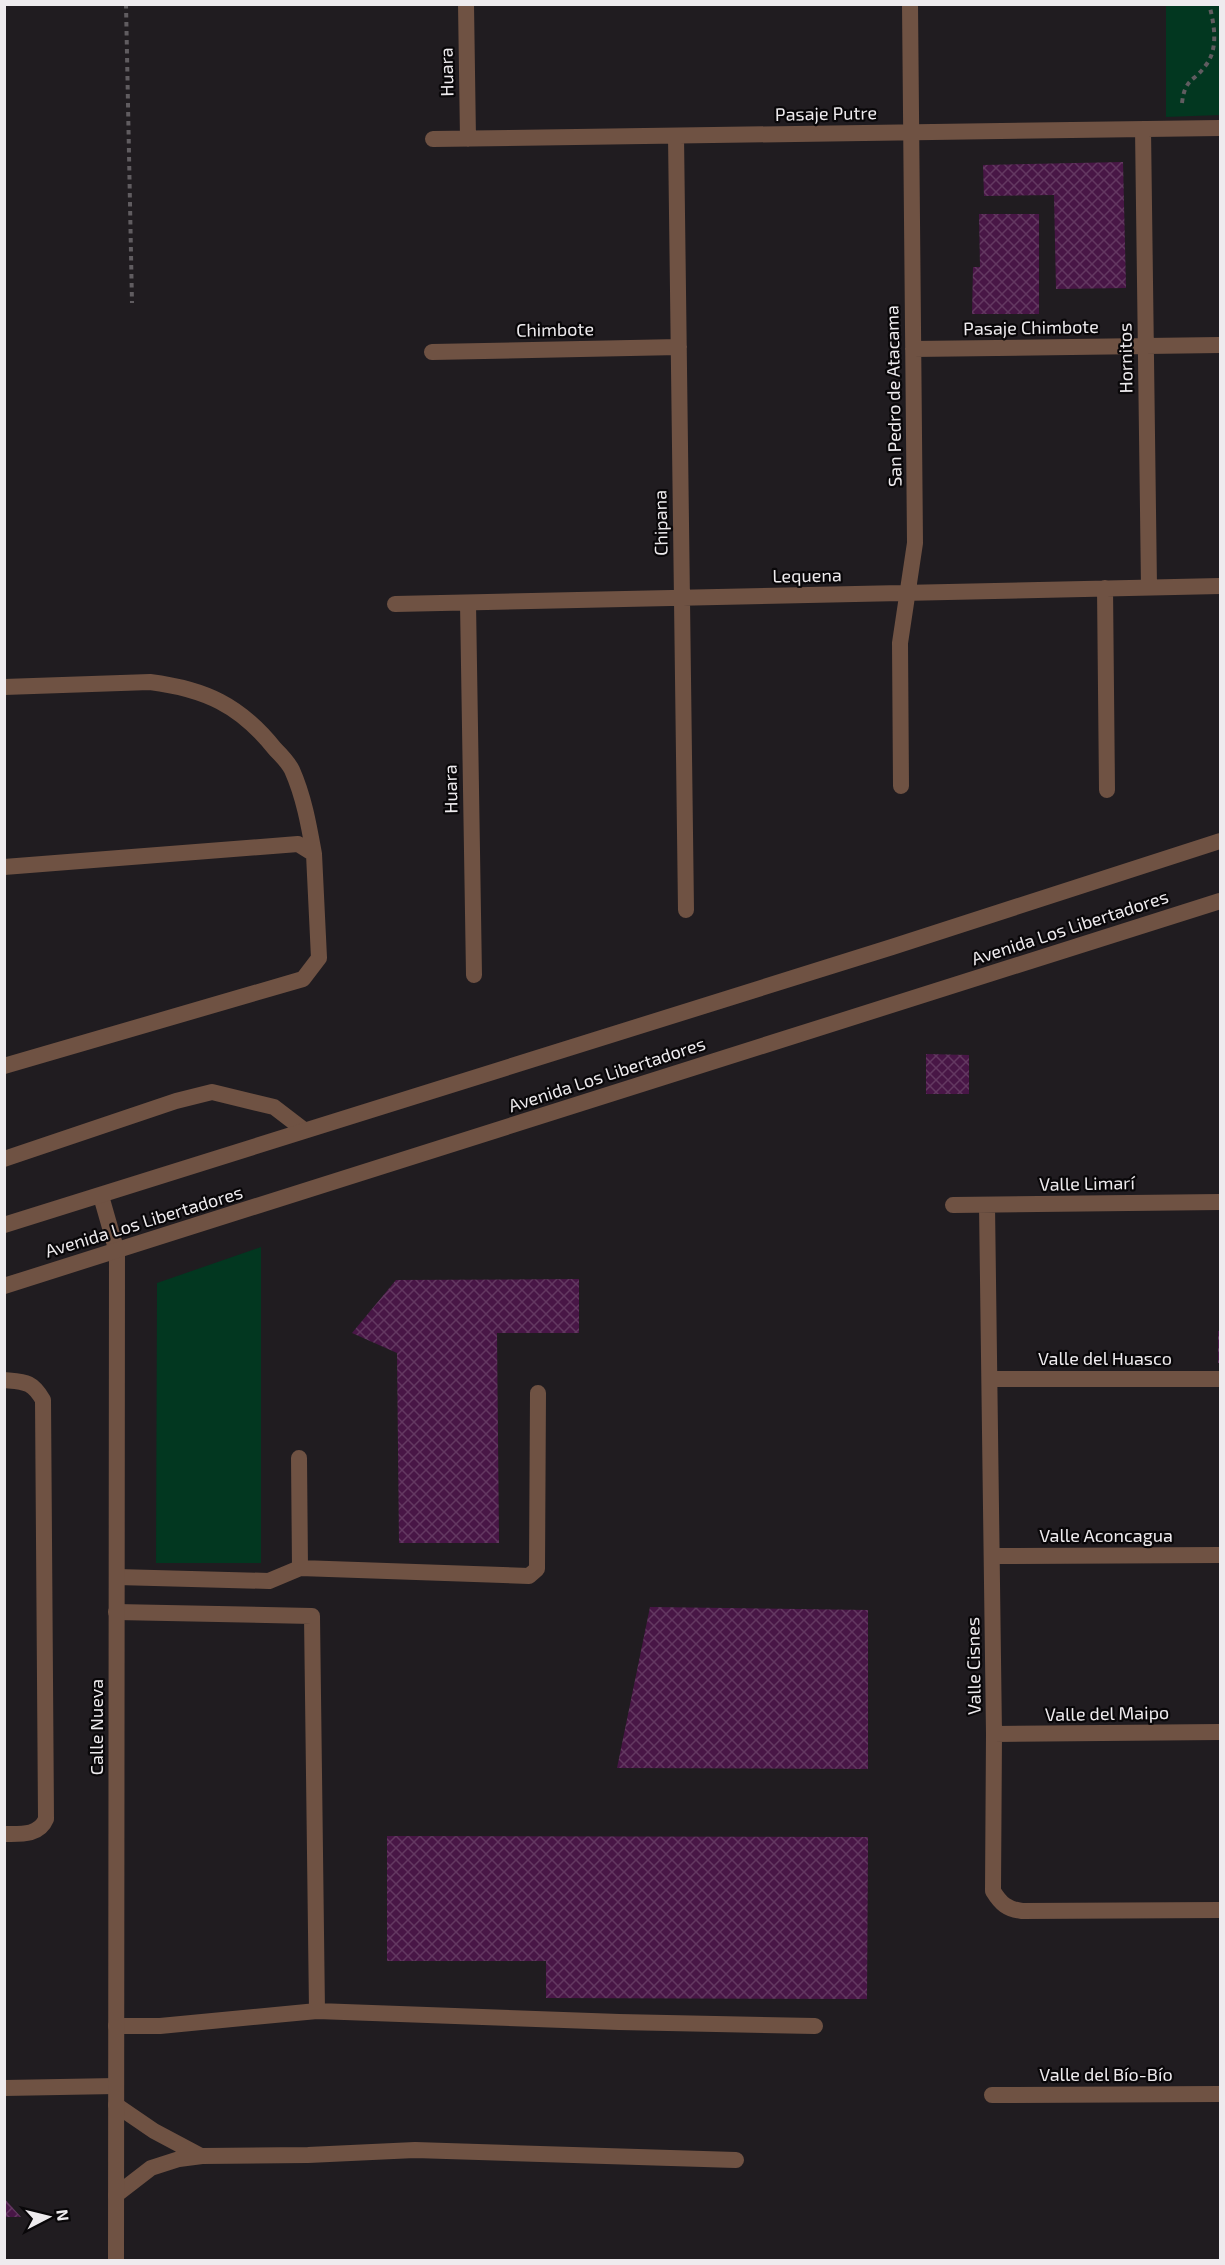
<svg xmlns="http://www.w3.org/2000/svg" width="1225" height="2265" font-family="'Exo 2',sans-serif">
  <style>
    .grass { fill: #023720 }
    .building { fill: url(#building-cross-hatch) }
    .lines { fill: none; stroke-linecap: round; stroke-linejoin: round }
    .path { stroke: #605c60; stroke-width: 4; stroke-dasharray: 4.5 4.5; stroke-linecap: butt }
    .service { stroke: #6f5243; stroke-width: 16 }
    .minor { stroke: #6f5243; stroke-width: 16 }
    .tertiary { stroke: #6f5243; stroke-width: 16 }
    .labels { text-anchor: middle; stroke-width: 4.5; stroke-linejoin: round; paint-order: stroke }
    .street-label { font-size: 18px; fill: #eeebee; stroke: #090709 }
  </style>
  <defs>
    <pattern id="building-cross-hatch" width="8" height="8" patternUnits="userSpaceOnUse" patternTransform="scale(1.5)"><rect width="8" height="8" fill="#481646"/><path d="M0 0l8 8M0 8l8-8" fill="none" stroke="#633861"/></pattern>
  </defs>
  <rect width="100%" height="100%" fill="#201c20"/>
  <!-- grass -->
  <path class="grass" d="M1166 5H1220V115L1166 117Z
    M261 1247V1563H156L157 1283Z"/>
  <!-- building -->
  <path class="building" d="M1123 162 1126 288 1056 289 1054 195 984 196 983 165Z
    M979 214H1039V314H972L973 267H980Z
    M926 1054 969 1055V1094H926Z
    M579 1279V1333H497L499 1543H399L397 1353 352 1333 396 1280Z
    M1218 1331H1220V1363H1218Z
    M650 1607 868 1610V1769L617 1768Z
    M387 1836 868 1837 867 1999 546 1998V1961H387Z
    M4 2198 21 2217H4Z"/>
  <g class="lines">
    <!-- path -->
    <path class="path" d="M126 4 132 303
      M1182 103C1185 78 1193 83 1206 65 1219 48 1214 23 1209 4"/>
    <!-- service -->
    <path class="service" d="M4 687 150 682C205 689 240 705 275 749 281 755 288 762 292 770 304 797 309 826 314 854
      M4 867 298 844 314 854 319 958 303 979 4 1066
      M4 1159 176 1101 212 1092 274 1107 304 1130
      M4 1380C25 1382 32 1381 43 1400L46 1819C39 1836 20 1834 4 1834
      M299 1458 300 1568
      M117 1577 269 1581 300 1568 529 1576 537 1569 538 1393
      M116 1612 312 1616 317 2011
      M116 2026H160L317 2011 619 2022 815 2026
      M4 2088 116 2086
      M116 2105 154 2131 201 2156
      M116 2195 151 2168 179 2159 202 2156 308 2155 415 2150 736 2160"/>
    <!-- minor -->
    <path class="minor" d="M466 4 468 139
      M1143 129 1149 587
      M676 136 686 910
      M433 139 1220 128
      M913 349 1220 345
      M432 352 679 347
      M1105 588 1107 790
      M468 603 474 975
      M395 604 1220 586
      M901 786 900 643 915 543 910 4
      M101 1196 117 1252 116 2260
      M953 1205 1220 1202
      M987 1205 994 1734 993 1891C1001 1904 1007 1909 1022 1911L1220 1910
      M990 1379H1220
      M992 1556 1220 1555
      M994 1734 1220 1732
      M992 2095 1220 2094"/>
    <!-- tertiary -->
    <path class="tertiary" d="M4 1225 892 947 1220 841
      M4 1286 1220 901"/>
  </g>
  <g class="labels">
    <!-- street labels -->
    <g class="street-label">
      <text transform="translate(447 72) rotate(-91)" y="6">Huara</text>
      <text transform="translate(826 114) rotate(-1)" y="6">Pasaje Putre</text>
      <text transform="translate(1031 328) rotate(-1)" y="6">Pasaje Chimbote</text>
      <text transform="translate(555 330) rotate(-1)" y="6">Chimbote</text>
      <text transform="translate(1126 358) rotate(-91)" y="6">Hornitos</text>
      <text transform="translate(894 396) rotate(-91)" y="6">San Pedro de Atacama</text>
      <text transform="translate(661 523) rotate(-91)" y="6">Chipana</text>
      <text transform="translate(807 576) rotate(-1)" y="6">Lequena</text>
      <text transform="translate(451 789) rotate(-91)" y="6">Huara</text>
      <text transform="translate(1070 928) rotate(-18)" y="6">Avenida Los Libertadores</text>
      <text transform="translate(607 1075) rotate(-18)" y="6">Avenida Los Libertadores</text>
      <text transform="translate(1087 1184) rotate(-1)" y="6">Valle Limarí</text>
      <text transform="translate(144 1222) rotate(-17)" y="6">Avenida Los Libertadores</text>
      <text x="1105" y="1365">Valle del Huasco</text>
      <text x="1106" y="1542">Valle Aconcagua</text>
      <text transform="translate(974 1666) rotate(-91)" y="6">Valle Cisnes</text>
      <text transform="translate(1107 1714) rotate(-1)" y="6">Valle del Maipo</text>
      <text transform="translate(97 1727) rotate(-90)" y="6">Calle Nueva</text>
      <text x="1106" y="2081">Valle del Bío-Bío</text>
    </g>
  </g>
  <!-- border -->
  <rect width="1225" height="2265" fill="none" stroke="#eeebee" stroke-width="12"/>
  <!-- north arrow -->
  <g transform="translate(48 2217) rotate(83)" stroke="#090709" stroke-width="4.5" paint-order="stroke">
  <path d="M0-4.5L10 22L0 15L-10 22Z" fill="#eeebee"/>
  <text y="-9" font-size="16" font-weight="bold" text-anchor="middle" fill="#eeebee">N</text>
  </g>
</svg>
